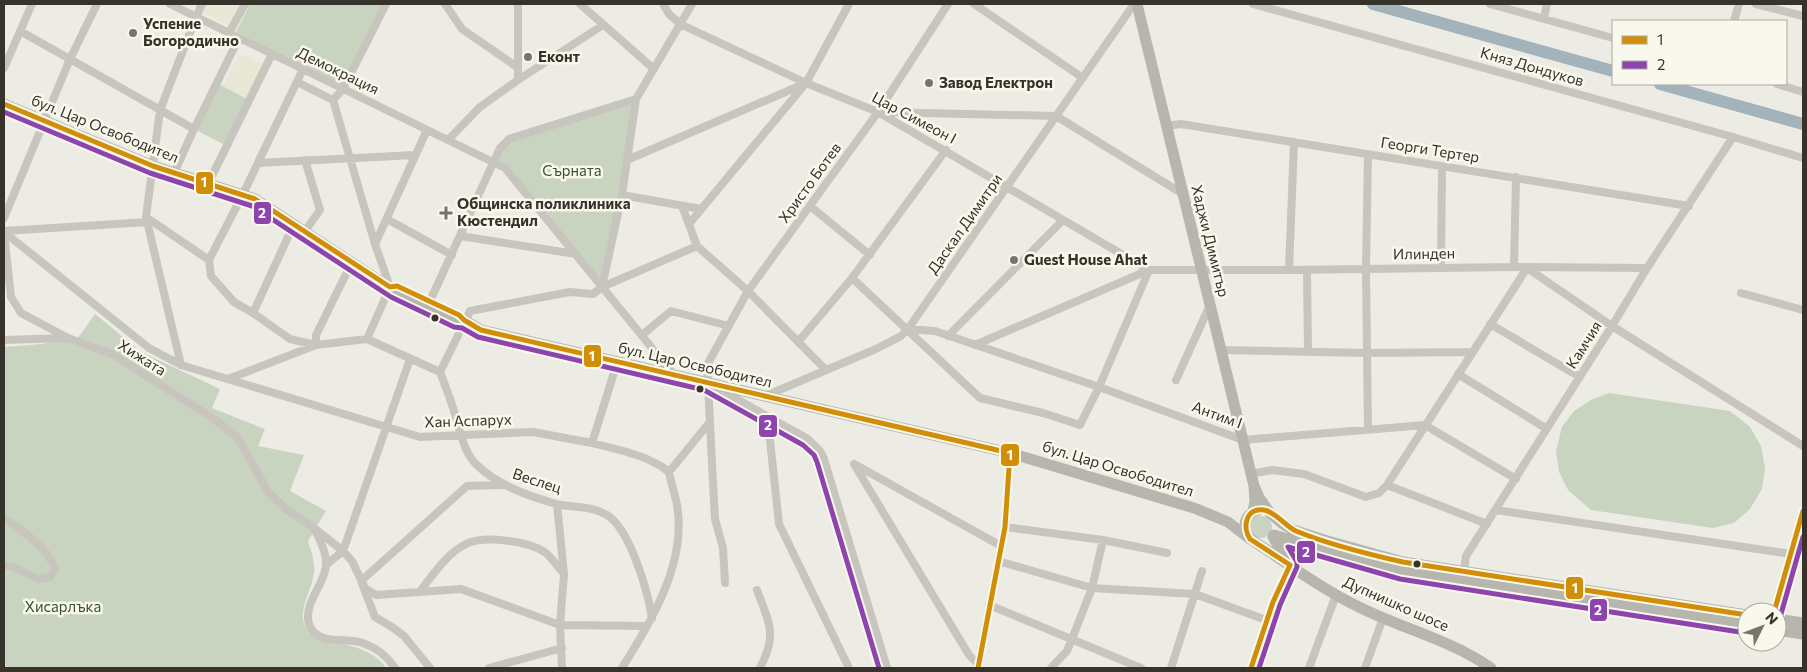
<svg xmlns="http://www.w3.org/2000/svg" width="1807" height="672" font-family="Commissioner,sans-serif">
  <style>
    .green { fill: #c8d3c0 }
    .plaza { fill: #e9e8d6 }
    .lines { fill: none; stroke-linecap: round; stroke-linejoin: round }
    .river { stroke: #a2b3bb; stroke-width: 12 }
    .street { stroke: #c7c5bd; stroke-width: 8 }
    .secondary { stroke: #b6b5ae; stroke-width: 11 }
    .bus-1-casing { stroke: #f8f8ed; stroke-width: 9 }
    .bus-2-casing { stroke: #f8f8ed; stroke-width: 9 }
    .bus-1 { stroke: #d18f09; stroke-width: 5 }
    .bus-2 { stroke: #8e44ad; stroke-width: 5 }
    .poi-dot { fill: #76746c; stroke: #f8f8ed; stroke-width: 2 }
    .bus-dot { fill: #37332b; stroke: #f8f8ed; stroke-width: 2 }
    .labels { text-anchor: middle; stroke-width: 5; stroke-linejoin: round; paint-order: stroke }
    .poi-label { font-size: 15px; font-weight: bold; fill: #37332b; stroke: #f8f8ed; text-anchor: start }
    .street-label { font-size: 15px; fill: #37332b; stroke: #f8f8ed }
    .park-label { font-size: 15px; fill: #3a5232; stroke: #f8f8ed }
    .line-badge { stroke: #f8f8ed; stroke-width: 2 }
    .badge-label { font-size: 14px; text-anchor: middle; font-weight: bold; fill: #fff }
  </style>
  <rect width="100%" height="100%" fill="#ecece4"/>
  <!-- green -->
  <path class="green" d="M250 4H383L342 85 236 32Z
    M217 83 249 100 227 146 194 129Z
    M636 99 602 287 505 168 494 163 509 139Z
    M95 314 141 352 220 389 212 408 265 429 258 446 304 455 290 491 326 511 308 541C311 551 315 561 314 572 313 589 296 611 306 628 314 645 332 641 347 645 361 648 378 655 386 668H4V347L42 344 78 338Z
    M1609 393 1730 411 1750 427 1761 446 1765 468 1762 489 1750 509 1734 523 1713 528 1591 510 1568 490 1559 472 1556 451 1562 427 1574 411 1591 400Z
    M1250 527a11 11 0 1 1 22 0a11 11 0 1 1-22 0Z"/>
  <!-- plaza -->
  <path class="plaza" d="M202 4H245L232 27 199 11Z
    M238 55H244L266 66 249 100 223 86Z"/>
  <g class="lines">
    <!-- river -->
    <path class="river" d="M1373 4 1613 71
      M1660 84 1803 124"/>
    <!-- street -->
    <path class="street" d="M170 4 505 168 674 375
      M445 4 462 29 517 67
      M580 4 654 69
      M663 4 669 14 680 24 806 83 878 112 1149 270 1099 387 1080 425 1043 413 980 398 852 278
      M974 4 1083 78
      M1253 4 1733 137 1803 158
      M1490 4 1613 38
      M1756 4 1803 16
      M1544 18 1547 4
      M1734 21 1739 4
      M20 31 194 129
      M229 33 245 4
      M4 68 32 4
      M518 80V4
      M297 82 333 100 375 244 390 287 367 339
      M1777 84 1803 92
      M333 100 343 89 386 4
      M880 112 1056 116 1183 194
      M1167 126 1181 124 1689 206
      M448 140 480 107 518 80 603 25
      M1368 154 1366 269 1368 429
      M627 160 804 84
      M258 163 415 155
      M174 173 194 129 239 38
      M208 184 272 54
      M622 195 701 209
      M682 206 697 246 748 291 825 369
      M810 206 870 255
      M146 217 209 260 211 276 234 302 253 313 290 339 316 345V335L352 262
      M4 218 70 59 97 4
      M387 219 452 255
      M689 224 806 83 849 4
      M4 231 148 222
      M305 231 320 210 305 160
      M4 232 149 348 181 365 420 437 533 432 592 443 627 452 645 458 661 466 669 472
      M4 233 11 297 21 313 68 338 112 354 214 419 238 438 268 492 286 509 314 528 343 551 352 561 365 588 376 595 461 589 560 625 646 626
      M460 236 576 254
      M375 244 427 130
      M209 260 243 194 303 69
      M1514 267 1516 177
      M1441 268 1442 166
      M1289 270 1294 142
      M1307 270 1308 352
      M602 287 622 195 636 99 692 4
      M1741 293 1803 310
      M430 301 500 148 509 139 636 99
      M253 313 294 224
      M1490 324 1580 377
      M908 329 935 331 1099 387 1243 440 1425 425 1516 479
      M642 335 671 311 729 326
      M948 336 1063 220
      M4 340 67 338
      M798 342 852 278 946 150
      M975 345 1149 270H1289L1514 267 1647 268
      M1221 350 1366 353 1472 352
      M181 365 146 217 160 110 196 17 202 4
      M1458 374 1547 429
      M228 379 316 345 367 339 440 372
      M1176 380 1210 305
      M717 388 808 439 820 451 824 459 887 668
      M765 396 876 349 901 336 908 329 1134 4
      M772 418 769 431 779 524 849 668
      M592 443 617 363
      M854 464 969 655 978 664
      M856 465 1001 546
      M1251 474 1272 470 1304 474 1366 497 1379 493 1387 485 1487 524
      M1387 485 1527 268 1612 326 1803 446
      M557 504 564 574 560 625 562 668
      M1496 510 1791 554
      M4 518C22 530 49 549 55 569L50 577 38 579 15 568 4 565
      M1005 527 1103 540 1167 553
      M315 530C320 541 327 553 326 566 324 585 303 604 309 624 316 646 346 637 363 643 377 648 387 656 395 668
      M998 561 1092 588 1195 594 1266 620
      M326 565 343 551 410 359
      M1464 572 1466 556 1612 326 1647 268 1733 137
      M725 583 723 548 715 519 714 502 707 365 748 291 878 112 948 4
      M757 590C769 623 778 634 760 668
      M420 591C433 575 447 553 466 544 484 535 529 541 546 553 552 558 558 567 564 574
      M989 605 1141 668
      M1774 612 1803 511
      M652 618C648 592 630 529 607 515 589 505 574 508 556 504 529 496 499 486 478 466 463 453 460 429 454 411 450 398 445 385 440 372L470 311 570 292 593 294 602 287 697 246
      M978 666 1005 527 1010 453
      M430 668 404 636 392 627 375 617 361 581 467 486 503 485
      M489 668 562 648
      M622 668C651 621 687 564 677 505 675 494 671 483 669 472L709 423
      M1051 668 1067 651 1072 639 1092 588 1103 540
      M1171 668 1202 571
      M1251 668 1273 602 1290 565
      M1309 668 1336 595
      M1365 668 1383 618"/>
    <!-- secondary -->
    <path class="secondary" d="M1137 4 1254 486 1255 501 1253 512
      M4 104 153 166 255 199 395 291 457 320H464L481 330 1010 453 1194 508 1228 522 1250 539
      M1254 486 1260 499 1270 513 1283 524 1293 530 1324 540 1403 562 1747 615
      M1259 510C1251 512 1245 517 1245 526 1244 529 1246 533 1248 536 1253 542 1263 547 1270 552 1297 571 1326 591 1357 606 1402 629 1447 638 1491 668
      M1274 535 1401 572 1747 626
      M1273 537 1289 564
      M1297 570C1293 557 1294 551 1306 544
      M1777 619 1803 623
      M1777 630 1803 634"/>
    <defs>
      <path id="bus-1" d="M4 104 153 166 255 199 390 287 397 286 459 315 464 320 481 330 1010 453 1005 527 978 668
        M1774 612 1803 511
        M1251 668 1273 602 1290 565 1250 539C1242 527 1246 507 1264 510 1276 512 1285 526 1296 531 1330 545 1367 554 1403 562L1747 615"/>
      <path id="bus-2" d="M4 112 150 173 252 206 391 297 454 327 462 328 478 337 704 390 803 445 814 455 817 462 879 668
        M1781 614 1803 537
        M1259 668 1280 605 1297 567V562L1288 547 1400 579 1746 633"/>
    </defs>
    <!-- bus-1 casing -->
    <use href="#bus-1" class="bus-1-casing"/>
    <!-- bus-2 casing -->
    <use href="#bus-2" class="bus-2-casing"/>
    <!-- bus-1 -->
    <use href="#bus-1" class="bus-1"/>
    <!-- bus-2 -->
    <use href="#bus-2" class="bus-2"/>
  </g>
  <!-- markers -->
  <g class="poi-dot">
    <circle cx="133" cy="33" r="5"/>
    <circle cx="528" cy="57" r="5"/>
    <circle cx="929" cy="83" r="5"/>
    <path d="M443.5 205.5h5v5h5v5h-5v5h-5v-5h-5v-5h5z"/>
    <circle cx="1014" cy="260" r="5"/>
  </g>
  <g class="bus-dot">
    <circle cx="435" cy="318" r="4.5"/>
    <circle cx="700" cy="389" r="4.5"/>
    <circle cx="1417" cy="564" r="4.5"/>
  </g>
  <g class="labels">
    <!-- poi labels -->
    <g class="poi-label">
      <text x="143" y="29">Успение<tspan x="143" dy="17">Богородично</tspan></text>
      <text x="538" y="62">Еконт</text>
      <text x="939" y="88">Завод Електрон</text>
      <text x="457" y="209">Общинска поликлиника<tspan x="457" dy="17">Кюстендил</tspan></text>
      <text x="1024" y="265">Guest House Ahat</text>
    </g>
    <!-- street labels -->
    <g class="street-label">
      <text transform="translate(1532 67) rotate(16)" y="5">Княз Дондуков</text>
      <text transform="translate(338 71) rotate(26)" y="5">Демокрация</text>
      <text transform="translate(914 118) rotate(28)" y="5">Цар Симеон I</text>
      <text transform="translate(105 129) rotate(22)" y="5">бул. Цар Освободител</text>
      <text transform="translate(1430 150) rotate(9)" y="5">Георги Тертер</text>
      <text transform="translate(810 183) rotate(-54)" y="5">Христо Ботев</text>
      <text transform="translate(965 224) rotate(-55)" y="5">Даскал Димитри</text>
      <text transform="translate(1210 241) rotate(76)" y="5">Хаджи Димитър</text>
      <text transform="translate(1424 254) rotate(-1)" y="5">Илинден</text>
      <text transform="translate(1584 345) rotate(-58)" y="5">Камчия</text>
      <text transform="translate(142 358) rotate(32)" y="5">Хижата</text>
      <text transform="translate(695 365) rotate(13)" y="5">бул. Цар Освободител</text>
      <text transform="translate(1217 415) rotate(20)" y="5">Антим I</text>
      <text transform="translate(468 421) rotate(-2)" y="5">Хан Аспарух</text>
      <text transform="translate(1118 469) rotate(17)" y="5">бул. Цар Освободител</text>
      <text transform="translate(537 481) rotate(18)" y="5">Веслец</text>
      <text transform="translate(1396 604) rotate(24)" y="5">Дупнишко шосе</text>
    </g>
    <!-- park labels -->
    <g class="park-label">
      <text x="572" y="176">Сърната</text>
      <text x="63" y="612">Хисарлъка</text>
    </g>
  </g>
  <g class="line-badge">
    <rect x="195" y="171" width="19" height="24" rx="5" fill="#d18f09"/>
    <rect x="253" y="201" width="19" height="24" rx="5" fill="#8e44ad"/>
    <rect x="583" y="344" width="19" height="24" rx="5" fill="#d18f09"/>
    <rect x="758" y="414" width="20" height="24" rx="5" fill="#8e44ad"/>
    <rect x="1000" y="443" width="20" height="24" rx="5" fill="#d18f09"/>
    <rect x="1296" y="540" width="20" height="24" rx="5" fill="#8e44ad"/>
    <rect x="1565" y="576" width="19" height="24" rx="5" fill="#d18f09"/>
    <rect x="1589" y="598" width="19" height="24" rx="5" fill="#8e44ad"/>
  </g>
  <g class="badge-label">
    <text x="204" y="187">1</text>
    <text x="262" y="218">2</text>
    <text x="592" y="361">1</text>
    <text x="768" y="430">2</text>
    <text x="1010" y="460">1</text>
    <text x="1306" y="557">2</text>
    <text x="1575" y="593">1</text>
    <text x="1598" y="615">2</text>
  </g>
  <!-- border -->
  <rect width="1807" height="672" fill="none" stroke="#37332b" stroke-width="10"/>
  <!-- legend -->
  <rect x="1612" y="20" width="175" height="65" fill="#f8f8ed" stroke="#aba99f"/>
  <rect x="1622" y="36" width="25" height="8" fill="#d18f09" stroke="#aba99f"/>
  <text x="1657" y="45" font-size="15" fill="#37332b">1</text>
  <rect x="1622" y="61" width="25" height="8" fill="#8e44ad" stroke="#aba99f"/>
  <text x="1657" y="70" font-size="15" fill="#37332b">2</text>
  <!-- north arrow -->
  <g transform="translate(1762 627) rotate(48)"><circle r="24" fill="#f8f8ed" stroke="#aba99f"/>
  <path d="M0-4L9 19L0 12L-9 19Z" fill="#76746c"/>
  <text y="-8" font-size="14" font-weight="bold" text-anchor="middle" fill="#37332b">N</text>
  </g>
</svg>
